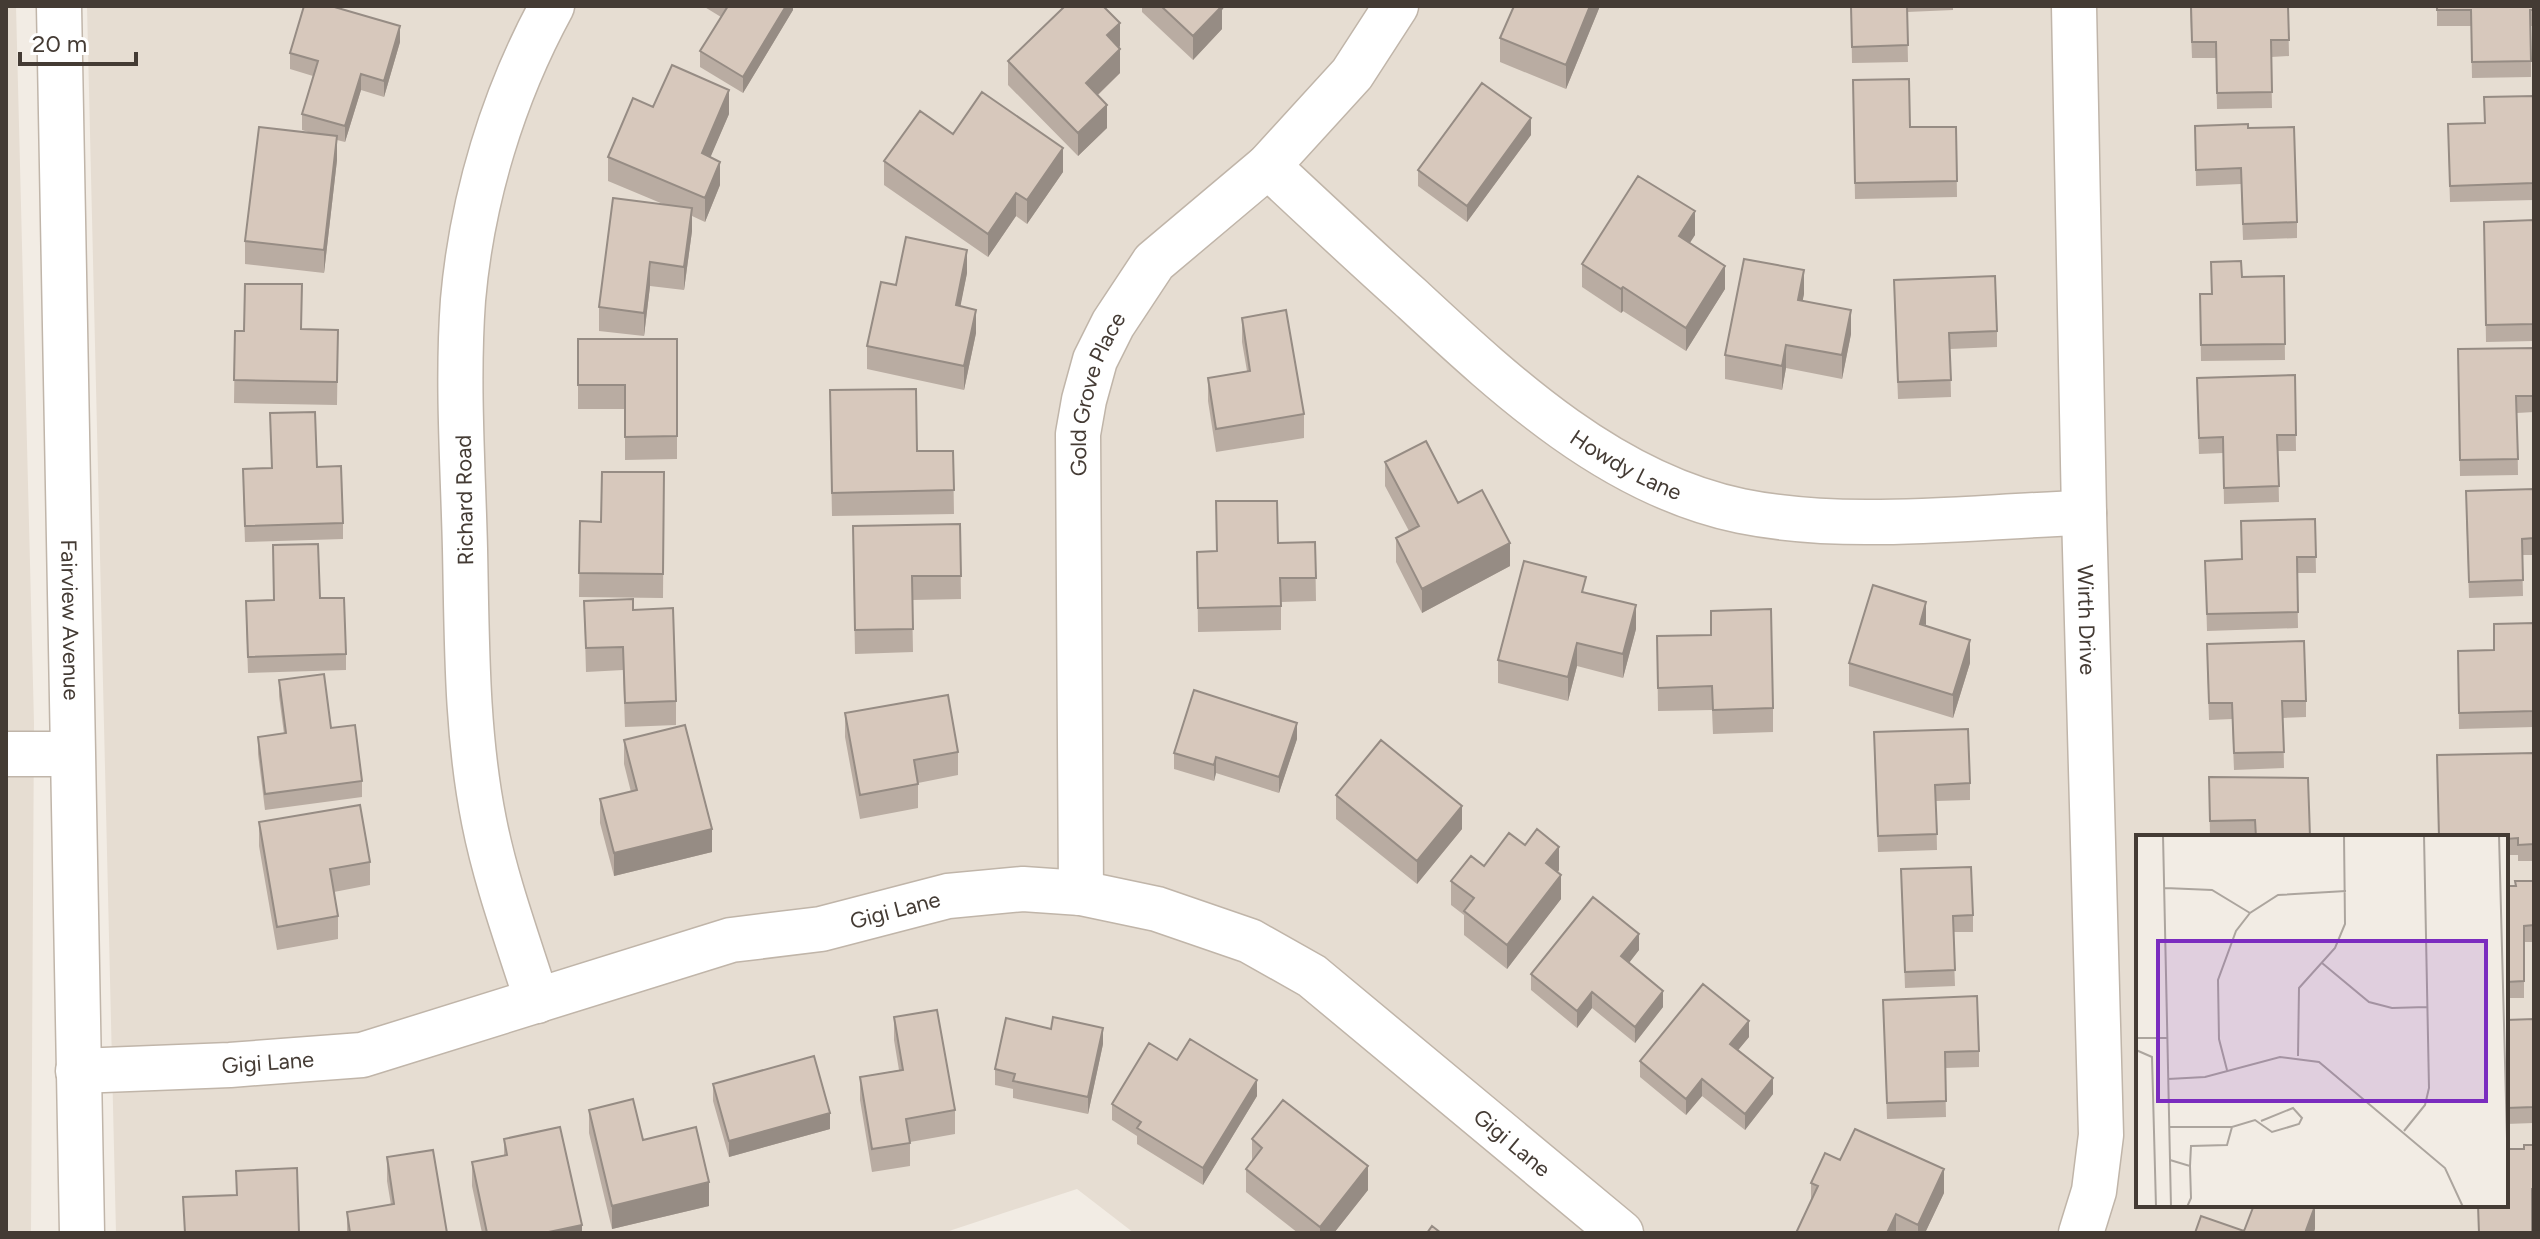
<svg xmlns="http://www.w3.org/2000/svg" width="2540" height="1239" font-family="Figtree,sans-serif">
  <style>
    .residential { fill: #e6ddd2; fill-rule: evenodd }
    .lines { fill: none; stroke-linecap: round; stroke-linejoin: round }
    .minor-casing { stroke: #c0b5a9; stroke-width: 47 }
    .minor { stroke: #fff; stroke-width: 44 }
    .wall { fill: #b9aca2 }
    .shaded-wall { fill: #968c84 }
    .building { fill: #d7c8bc; stroke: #968c84; stroke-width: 2 }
    .labels { text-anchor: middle; stroke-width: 6; stroke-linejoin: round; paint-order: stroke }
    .street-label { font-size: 22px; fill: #443b34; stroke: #fff }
    .inset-road { fill: none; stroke: #aca59e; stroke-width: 2 }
    .view { fill: #7b2cbf; fill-opacity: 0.15; stroke: #7b2cbf; stroke-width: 4 }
    .inset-edge { fill: none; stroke: #443b34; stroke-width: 4 }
  </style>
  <rect width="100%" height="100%" fill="#f2ece4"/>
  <!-- residential -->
  <path class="residential" d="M6 6H16L34 723 31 1233H6Z
    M87 6H2534V1233H1134L1077 1189 943 1233H116ZM2138 837H2506V1205H2138Z"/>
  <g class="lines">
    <defs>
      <g id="minor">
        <path id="s1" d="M59 6 82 1233"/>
        <path id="s2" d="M2074 6 2084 513 2101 1135 2094 1191 2081 1233"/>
        <path id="s3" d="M1268 166C1315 210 1362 254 1410 297 1505 385 1610 484 1741 511 1849 533 1974 516 2084 513"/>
        <path d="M6 754H71"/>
        <path id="s4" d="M1081 893 1078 434 1084 400 1095 360 1113 324 1154 262 1268 166 1352 74 1396 6"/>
        <path d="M537 1001C518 941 496 882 484 821 466 731 467 640 465 549 463 466 457 382 463 300 472 198 503 96 552 6"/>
        <path id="s5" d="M78 1071 230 1065 362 1055 731 940 821 929 948 896 1023 889 1081 893 1157 909 1250 941 1312 976 1621 1233"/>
      </g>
    </defs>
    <!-- minor casing -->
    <use href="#minor" class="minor-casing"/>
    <!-- minor -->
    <use href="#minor" class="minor"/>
  </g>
  <!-- wall -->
  <path class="wall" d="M703 6H793V10L743 93 700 67V51L721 17Z
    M1142 6H1225L1222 10V29L1193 60 1142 12Z
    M1600 6 1566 89 1500 62V38Z
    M1851 6H1953V10L1907 12 1908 62 1852 63Z
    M2190 6H2288L2289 56 2271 57 2272 108 2217 109 2216 58H2192Z
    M2437 6H2534V26H2531V77L2472 78 2471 26H2437Z
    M400 42 384 97 361 90 345 142 337 140V160L324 273 245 264V241L314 134 302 130V114L313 76 290 69V53Z
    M1120 46V73L1098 95 1107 128 1078 156 1008 85V61Z
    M1853 80 1910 127H1956L1957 197 1855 199Z
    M2534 96V200L2450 202 2448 140 2484 123Z
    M653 107 729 114 710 157 720 185 705 222 692 216V231L684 290 650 286 644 336 599 331V307L663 204 608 181V157Z
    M2195 126 2248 128 2297 222V238L2243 240 2241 184 2196 186Z
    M953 134 1063 172 1027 224 1016 216 988 257 884 185V161Z
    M1531 135 1467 222 1418 186V170Z
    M2534 220V341L2486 342 2484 222Z
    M1695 235 1689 243 1725 289 1686 351 1623 311 1621 313 1582 287V264Z
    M967 273 960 306 976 333 964 390 867 369V346L896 285Z
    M2284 276 2285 360 2201 361 2200 294H2211L2242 277Z
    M1804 294 1802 301 1851 334 1842 379 1786 368 1782 390 1725 379V355Z
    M1894 296 1997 331V347L1950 349 1951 397 1898 399Z
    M1242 318 1304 414V438L1216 452 1208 401V378L1247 371 1242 342Z
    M301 329 338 330 337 405 234 403 235 331Z
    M578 339H677V459L625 460V409H578Z
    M2534 348V412L2517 413 2518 475 2460 476 2458 349Z
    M2295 375 2296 451H2278L2279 502 2224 504 2223 453 2199 454 2197 394Z
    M830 414 917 451H953L954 514 832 516Z
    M1385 462 1458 503 1510 566 1422 613 1396 562V538L1409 531 1385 486Z
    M664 472 663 598 579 597 580 521 601 522Z
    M243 485 343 523V539L245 542Z
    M2534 489V555H2522L2523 596 2469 598 2466 508Z
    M2315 519 2316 573H2297L2298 628 2207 631 2205 561 2242 559Z
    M960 524 961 599 912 600 913 652 855 654 853 550Z
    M1315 542 1316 601 1281 602V630L1198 632 1197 552 1217 551 1278 543Z
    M1586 592 1636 629 1623 678 1577 666 1568 701 1498 683V660Z
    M320 598 346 654V670L248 673 246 617Z
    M584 601 633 610 676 701V725L625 727 623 670 586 672Z
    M2534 623V727L2459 729 2458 651 2494 650Z
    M1657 636 1773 708V732L1713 734 1712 710 1658 711Z
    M2207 660 2306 701V717L2283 718 2284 768 2234 770 2232 719 2209 720Z
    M1849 663H1970L1953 718 1849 686Z
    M279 680 331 728 362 781V797L265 810 258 754V737L284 734 279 696Z
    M845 713 958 752V775L918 783V808L860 819 845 737Z
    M1297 739 1279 793 1216 773 1214 781 1174 769V753Z
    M624 740 712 852 614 876 600 823V799L631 792 624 764Z
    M1874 748 1970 783V800L1936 801 1937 850 1878 852Z
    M2534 753V861H2518V855H2506V837Z
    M2209 777 2310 837H2210Z
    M1336 795 1462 829 1417 884 1336 819Z
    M259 822 370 862V885L334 892 338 916V939L277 950 259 846Z
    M1484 866 1559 870 1558 872 1561 899 1507 969 1464 935V915L1451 905V881Z
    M1901 869 1973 915V932H1953L1955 986 1905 988Z
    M2534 881V942H2524V998H2506V886H2515Z
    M1639 950 1629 963 1663 1007 1635 1043 1592 1008 1577 1028 1531 990V974Z
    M1883 1000 1979 1051V1067L1945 1068 1946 1117 1887 1119Z
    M894 1017 955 1110V1134L910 1142V1166L872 1172 860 1100V1077L899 1070 894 1040Z
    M2534 1019V1123L2506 1124V1020Z
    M1749 1037 1738 1050 1773 1094 1745 1130 1702 1096 1686 1115 1640 1077V1061Z
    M1103 1044 1088 1114 1013 1098V1089L995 1085V1069Z
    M1177 1060 1257 1096 1203 1185 1137 1144V1136L1112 1120V1104Z
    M713 1084 830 1129 729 1157 713 1101Z
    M589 1110 643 1140 709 1206 612 1229 589 1133Z
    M504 1139 582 1233H482L472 1186V1162L504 1155Z
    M1252 1139 1368 1190 1334 1233H1298L1246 1192V1169L1252 1161Z
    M2534 1145V1205H2532L2524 1149Z
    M387 1157 447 1233H347V1212L391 1205 387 1181Z
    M1840 1160 1944 1193 1925 1233H1796L1811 1201V1183Z"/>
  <!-- shaded-wall -->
  <path class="shaded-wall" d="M786 6H793V10L743 93V77Z
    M1213 6H1225L1222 10V29L1193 60V36Z
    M1590 6H1600L1566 89V65Z
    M1120 23V46L1107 58V35Z
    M400 26V42L384 97V81Z
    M1120 49V73L1086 106V83Z
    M361 74V90L345 142V126Z
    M729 90V114L702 177V153Z
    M1107 105V128L1078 156V133Z
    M1531 118V135L1467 222V206Z
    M337 136V160L324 273V250Z
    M1063 148V172L1027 224V200Z
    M720 162V185L705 222V198Z
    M1016 193V216L988 257V234Z
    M692 208V231L684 290V267Z
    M1695 211V235L1679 260V236Z
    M967 250V273L956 329V305Z
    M650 262V286L644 336V313Z
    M1725 266V289L1686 351V328Z
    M1804 270V294L1798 324V300Z
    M1623 287V311L1621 313V289Z
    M976 310V333L964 390V366Z
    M1851 310V334L1842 379V355Z
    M1786 345V368L1782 390V366Z
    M1510 543V566L1422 613V589Z
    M1926 602V625L1920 624Z
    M1636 605V629L1623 678V654Z
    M1970 640V663L1953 718V695Z
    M1577 643V666L1568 701V677Z
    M1297 723V739L1279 793V777Z
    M1216 757V773L1214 781V765Z
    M1462 806V829L1417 884V861Z
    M712 829V852L614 876V853Z
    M1559 847V870L1546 887V863Z
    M1561 875V899L1507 969V945Z
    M1639 934V950L1621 973V956Z
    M1663 991V1007L1635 1043V1027Z
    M1592 992V1008L1577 1028V1011Z
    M1749 1021V1037L1730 1060V1044Z
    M1103 1028V1044L1088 1114V1097Z
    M1773 1078V1094L1745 1130V1114Z
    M1702 1079V1096L1686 1115V1099Z
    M1257 1080V1096L1203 1185V1168Z
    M830 1113V1129L729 1157V1141Z
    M1368 1166V1190L1334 1233H1320V1227Z
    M1944 1169V1193L1925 1233H1918V1225Z
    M709 1182V1206L612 1229V1206Z
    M2315 1206V1229L2314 1233H2305Z
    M1896 1214V1233H1887Z
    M582 1225V1233H544Z"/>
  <!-- building -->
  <path class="building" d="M304 6H331L400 26 384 81 361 74 345 126 302 114 318 61 290 53Z
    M728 6H786L743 77 700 51Z
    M1065 6H1103L1120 23 1107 35 1120 49 1086 83 1107 105 1078 133 1008 61Z
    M1161 6H1222L1193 36Z
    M1514 6H1590L1566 65 1500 38Z
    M1851 6H1907L1908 45 1852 47Z
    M2191 6H2288L2289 40H2271L2272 92 2217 93 2216 42H2192Z
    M2437 6H2534V10H2530L2531 61 2472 62 2471 10H2437Z
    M672 65 729 90 702 153 720 162 705 198 608 157 633 98 653 107Z
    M1909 79 1910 127H1956L1957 181 1855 183 1853 80Z
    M1482 83 1531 118 1467 206 1418 170Z
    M982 92 1063 148 1027 200 1016 193 988 234 884 161 920 111 953 134Z
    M2534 96V183L2450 186 2448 124 2485 123 2484 97Z
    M2248 124V128L2294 127 2297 222 2243 224 2241 168 2196 170 2195 126Z
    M259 127 337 136 324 250 245 241Z
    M1638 176 1695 211 1679 236 1725 266 1686 328 1623 287 1621 289 1582 264Z
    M613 198 692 208 684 267 650 262 644 313 599 307Z
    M2534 220V324L2486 325 2484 222Z
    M906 237 967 250 956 305 976 310 964 366 867 346 881 282 896 285Z
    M1744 259 1804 270 1798 300 1851 310 1842 355 1786 345 1782 366 1725 355Z
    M2241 261 2242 277 2284 276 2285 344 2201 345 2200 294H2212L2211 262Z
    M1995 276 1997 331 1949 333 1951 380 1898 382 1894 280Z
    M245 284H302L301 329 338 330 337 382 234 380 235 331H244Z
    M1286 310 1304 414 1216 429 1208 378 1250 371 1242 318Z
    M578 339H677V436L625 437V385H578Z
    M2534 348V396H2516L2518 459 2460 460 2458 349Z
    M2295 375 2296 435H2277L2279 486 2224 488 2223 437 2199 438 2197 378Z
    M916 389 917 451H953L954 490 832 493 830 390Z
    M315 412 317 467 341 466 343 523 245 526 243 469 272 468 270 413Z
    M1426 441 1458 503 1482 490 1510 543 1422 589 1396 538 1419 526 1385 462Z
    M602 472H664L663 574 579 573 580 521 601 522Z
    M2534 489V538L2522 539 2523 580 2469 582 2466 491Z
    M1216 501H1277L1278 543 1315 542 1316 578H1280L1281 606 1198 608 1197 552 1217 551Z
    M2315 519 2316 557H2297L2298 612 2207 614 2205 561 2242 559 2241 521Z
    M960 524 961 576H912L913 629 855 630 853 526Z
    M318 544 320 598H344L346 654 248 657 246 601 274 600 273 545Z
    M1524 561 1586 577 1582 592 1636 605 1623 654 1577 643 1568 677 1498 660Z
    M1873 585 1926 602 1920 624 1970 640 1953 695 1849 663Z
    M633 599V610L673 608 676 701 625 703 623 647 586 648 584 601Z
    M1771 609 1773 708 1713 710 1712 686 1658 688 1657 636 1711 635V611Z
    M2534 623V711L2459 713 2458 651 2494 650V624Z
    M2304 641 2306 701H2282L2284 752 2234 753 2232 703H2209L2207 644Z
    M324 674 331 728 355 725 362 781 265 794 258 737 286 733 279 680Z
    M1194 690 1297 723 1279 777 1216 757 1214 765 1174 753Z
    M948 695 958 752 914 760 918 784 860 795 845 713Z
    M685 725 712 829 614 853 600 799 637 790 624 740Z
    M1968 729 1970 783 1935 785 1937 834 1878 836 1874 732Z
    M1381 740 1462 806 1417 861 1336 795Z
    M2534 753V844L2518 845V838L2506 839V837H2439L2437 755Z
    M2209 777 2308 778 2310 837H2256L2255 820 2210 821Z
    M360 805 370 862 330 869 338 916 277 927 259 822Z
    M1537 829 1559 847 1546 863 1561 875 1507 945 1464 911 1474 898 1451 881 1471 856 1484 866 1509 833 1525 845Z
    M1971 867 1973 915 1953 916 1955 970 1905 972 1901 869Z
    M2515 881H2534V925L2524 926V981L2506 982V886H2516Z
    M1593 897 1639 934 1621 956 1663 991 1635 1027 1592 992 1577 1011 1531 974Z
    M1703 984 1749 1021 1730 1044 1773 1078 1745 1114 1702 1079 1686 1099 1640 1061Z
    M1977 996 1979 1051 1945 1052 1946 1101 1887 1103 1883 1000Z
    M937 1010 955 1110 906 1119 910 1143 872 1149 860 1077 903 1070 894 1017Z
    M1053 1017 1103 1028 1088 1097 1013 1081 1015 1074 995 1069 1006 1018 1051 1029Z
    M2534 1019V1107L2506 1108V1020Z
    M1190 1039 1257 1080 1203 1168 1137 1128 1141 1122 1112 1104 1149 1043 1177 1060Z
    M814 1056 830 1113 729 1141 713 1084Z
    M633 1099 643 1140 696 1127 709 1182 612 1206 589 1110Z
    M1283 1100 1368 1166 1320 1227 1246 1169 1262 1148 1252 1139Z
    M560 1127 582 1225 544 1233H487L472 1162 507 1155 504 1139Z
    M1855 1129 1944 1169 1918 1225 1896 1214 1887 1233H1796L1818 1186 1811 1183 1825 1153 1840 1160Z
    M2524 1145H2534V1189H2532V1233H2479L2478 1205H2506V1149H2524Z
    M433 1150 447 1233H350L347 1212 394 1204 387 1157Z
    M297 1168 299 1233H185L183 1197 237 1195 236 1171Z
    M2254 1205 2315 1206 2305 1233H2195L2201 1216 2244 1231Z
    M1432 1226 1441 1233H1427Z"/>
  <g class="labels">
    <!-- street labels -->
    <g class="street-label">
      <text dy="8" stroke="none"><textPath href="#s4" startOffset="502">Gold Grove Place</textPath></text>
      <text dy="8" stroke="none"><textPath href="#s3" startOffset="468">Howdy Lane</textPath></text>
      <text transform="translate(464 500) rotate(-91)" y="8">Richard Road</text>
      <text dy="8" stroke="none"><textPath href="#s1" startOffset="614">Fairview Avenue</textPath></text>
      <text dy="8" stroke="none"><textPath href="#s2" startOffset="614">Wirth Drive</textPath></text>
      <text dy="8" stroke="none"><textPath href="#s5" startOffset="838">Gigi Lane</textPath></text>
      <text dy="8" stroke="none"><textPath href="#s5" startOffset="190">Gigi Lane</textPath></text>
      <text dy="8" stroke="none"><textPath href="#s5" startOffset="1534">Gigi Lane</textPath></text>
    </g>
  </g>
  <!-- overview -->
  <g transform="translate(2136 835)">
    <rect width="372" height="372" fill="#f2ece4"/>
    <path class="inset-road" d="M27 0 35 372M363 0 372 341M29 53 76 55 114 78M186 128 233 167 256 173 291 172M0 203H31M0 215 16 222 20 372M162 221 163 153 199 113 209 89 208 0M91 235 83 204 82 145 100 96 114 78 142 60 210 56M32 244 69 242 144 222 183 227 309 333 327 372M33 292H96L119 285 136 297 163 289 166 283 157 273 125 286M268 296 289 270 293 253 288 0M34 325 54 331 55 363 51 372M54 331 55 311 91 310 96 292"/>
    <path class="view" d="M22 106H350V266H22Z"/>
    <rect width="372" height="372" class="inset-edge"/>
  </g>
  <!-- border -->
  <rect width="2540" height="1239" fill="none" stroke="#443b34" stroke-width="16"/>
  <!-- scale -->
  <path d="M20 52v12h116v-12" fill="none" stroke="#443b34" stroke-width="4"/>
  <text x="32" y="52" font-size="24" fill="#443b34" stroke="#ffffff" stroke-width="6" paint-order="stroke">20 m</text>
</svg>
